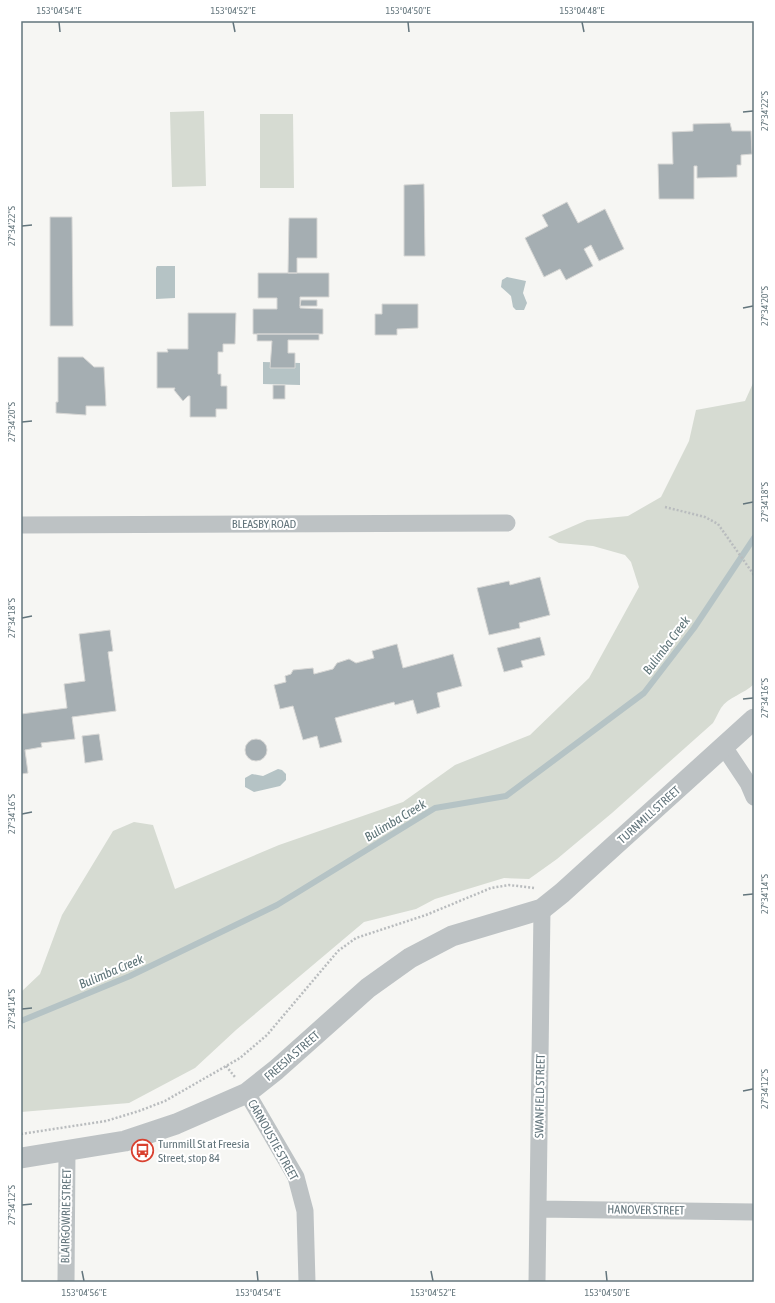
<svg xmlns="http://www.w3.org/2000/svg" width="775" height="1303" font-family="'Asap Condensed',sans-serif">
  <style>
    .green { fill: #d6dbd2 }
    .water { fill: #b5c3c5 }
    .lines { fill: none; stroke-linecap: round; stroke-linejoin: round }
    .stream { stroke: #b5c3c5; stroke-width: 6 }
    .building { fill: #a5aeb2; stroke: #d7d7d5 }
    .path { stroke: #b9bcbe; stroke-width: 2.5; stroke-dasharray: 2 2; stroke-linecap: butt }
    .minor { stroke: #bdc2c4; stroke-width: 17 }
    .tertiary { stroke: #bdc2c4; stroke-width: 21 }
    .ticks { fill: none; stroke: #63757c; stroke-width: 1.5 }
    .labels { text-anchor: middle; stroke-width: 4; stroke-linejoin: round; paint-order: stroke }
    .street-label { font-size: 12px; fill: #63757c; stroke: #fff }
    .poi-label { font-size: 12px; fill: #63757c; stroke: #fff; text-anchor: start }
    .water-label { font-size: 13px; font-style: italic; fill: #5e7478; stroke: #fff }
    .neatline { fill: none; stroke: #63757c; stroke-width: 1.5 }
    .ticks-label { font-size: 10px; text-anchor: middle; fill: #63757c }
  </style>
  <rect width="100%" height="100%" fill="#f6f6f3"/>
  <!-- green -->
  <path class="green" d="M204 111 206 186 172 187 170 112Z
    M260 114H293L294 188H260Z
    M754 381V684C744 694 728 697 721 708 718 713 716 718 713 723L612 813 557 859 529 879 504 878 435 899 416 909 364 922 236 1030 195 1068 129 1103 21 1112V992L40 974 62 915 113 831 134 822 153 825 175 889 279 845 403 802 455 765 530 735 589 678 639 587 631 562 625 555 593 546 559 543 548 537 587 520 628 516 661 497 689 441 696 410 745 401Z"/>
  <!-- water -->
  <path class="water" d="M157 266H175V298L156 299V268Z
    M507 277 526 281 523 293 527 303 524 310H516L513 307 511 296 501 287 502 280Z
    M263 362 300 363V385L263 384Z
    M278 769 282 770 286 774V780L280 786 254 792 245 787V778L252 774 263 776Z"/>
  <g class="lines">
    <!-- stream -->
    <path class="stream" d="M21 1021 130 976 277 905 435 808 506 796 644 693 694 628 754 538"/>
  </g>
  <!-- building -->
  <path class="building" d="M730 123 732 131H751L752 154 741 155V165H737V177L697 178V166H694V199H659L658 164H673L672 132 693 131V124Z
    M424 184 425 256H404V185Z
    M567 202 578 223 605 209 624 249 599 261 591 245 584 249 593 266 566 280 560 269 544 277 525 238 548 226 542 215Z
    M50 217H72L73 326H50Z
    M289 218H317V258H297V273H288Z
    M258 273H329V297H300V308L323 309V334H253V309H277V298H258Z
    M301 300H317V306H300Z
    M382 304H418V328L397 329V335H375V314H382Z
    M188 313H236L235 344H223V352H218V374H221V386H227V409H216V417H190V396H188L183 401 174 390 175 388H157V352H168L167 349H188Z
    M257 334H319V340H288V353H295V368H270L272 341H257Z
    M58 357H83L94 367H104L106 406H86V415L56 413V402H58Z
    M273 385H285V399H273Z
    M540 577 550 615 519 623 520 628 489 635 477 588 509 581 510 585Z
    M110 630 113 651 108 652 116 711 72 717 75 739 41 743 42 747 25 750 28 773 21 774V714L67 708 64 684 85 681 79 634Z
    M540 637 545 655 521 661 523 667 504 672 497 648Z
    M397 644 403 668 453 654 462 686 437 693 440 707 417 714 413 700 395 705 394 702 335 718 342 742 320 748 317 736 303 740 293 706 280 709 274 685 286 682 285 676 291 674 293 670 313 668 314 674 333 669 337 663 349 659 356 663 374 658 372 651Z
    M99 734 103 760 85 763 82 736Z
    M245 750a11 11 0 1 1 22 0a11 11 0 1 1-22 0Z"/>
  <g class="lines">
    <!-- path -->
    <path class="path" d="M665 507 705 517 718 524 754 575
      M226 1066 235 1077
      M21 1134 106 1121 139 1111 165 1101 240 1058 267 1035 338 951 356 938 426 915 491 888 509 885 534 888"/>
    <!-- minor -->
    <path class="minor" d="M21 525 507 523
      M724 747 748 783 754 797
      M247 1093 296 1177 305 1211 307 1282
      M538 1209 754 1212
      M66 1282 67 1150
      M537 1282 542 909"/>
    <!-- tertiary -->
    <path class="tertiary" d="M21 1158 125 1141 176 1124 247 1093 276 1070 368 988 410 958 452 936 542 909 562 893 754 719"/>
  </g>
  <!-- ticks -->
  <path class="ticks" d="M59 22 60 32M233 22 235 32M408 22 409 32M582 22 584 32M743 112 753 111M22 226 32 225M743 308 753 306M22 422 32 421M743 504 753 502M22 618 32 616M743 699 753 698M22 814 32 812M743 895 753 894M22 1009 32 1008M743 1091 753 1089M22 1205 32 1204M82 1271 84 1281M257 1271 258 1281M431 1271 433 1281M606 1271 607 1281"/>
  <!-- icons -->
  <defs>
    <symbol id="bus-ring" viewBox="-11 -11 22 22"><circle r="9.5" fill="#fff" stroke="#d94130" stroke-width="1.5"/><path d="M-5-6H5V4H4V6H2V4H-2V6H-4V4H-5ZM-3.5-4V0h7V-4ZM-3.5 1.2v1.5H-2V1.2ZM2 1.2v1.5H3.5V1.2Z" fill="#d94130"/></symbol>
  </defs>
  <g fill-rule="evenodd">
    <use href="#bus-ring" x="130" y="1138" width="25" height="25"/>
  </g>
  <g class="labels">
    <!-- street labels -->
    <g class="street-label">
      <text x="264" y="528">BLEASBY ROAD</text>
      <text transform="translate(649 815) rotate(-42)" y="4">TURNMILL STREET</text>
      <text transform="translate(292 1056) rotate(-41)" y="4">FREESIA STREET</text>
      <text transform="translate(540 1096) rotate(-89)" y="4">SWANFIELD STREET</text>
      <text transform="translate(273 1140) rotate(61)" y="4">CARNOUSTIE STREET</text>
      <text transform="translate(646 1210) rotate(1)" y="4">HANOVER STREET</text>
      <text transform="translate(66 1216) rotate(-89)" y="4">BLAIRGOWRIE STREET</text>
    </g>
    <!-- poi labels -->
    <g class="poi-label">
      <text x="158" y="1148">Turnmill St at Freesia<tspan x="158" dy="14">Street, stop 84</tspan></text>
    </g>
    <!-- water labels -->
    <g class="water-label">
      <text transform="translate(666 645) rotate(-53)" y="5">Bulimba Creek</text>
      <text transform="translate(395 820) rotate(-31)" y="5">Bulimba Creek</text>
      <text transform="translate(111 971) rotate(-23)" y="5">Bulimba Creek</text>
    </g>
  </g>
  <!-- border -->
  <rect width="775" height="1303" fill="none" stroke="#ffffff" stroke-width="44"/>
  <rect x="22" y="22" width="731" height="1259" class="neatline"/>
  <g class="ticks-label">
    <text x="59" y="14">153°04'54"E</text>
    <text x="233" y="14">153°04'52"E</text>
    <text x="408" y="14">153°04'50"E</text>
    <text x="582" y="14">153°04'48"E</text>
    <text transform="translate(764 111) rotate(-90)" y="4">27°34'22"S</text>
    <text transform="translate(11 226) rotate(-90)" y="4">27°34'22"S</text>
    <text transform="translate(764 306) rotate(-90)" y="4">27°34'20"S</text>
    <text transform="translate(11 422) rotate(-90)" y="4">27°34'20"S</text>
    <text transform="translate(764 502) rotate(-90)" y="4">27°34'18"S</text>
    <text transform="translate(11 618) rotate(-90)" y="4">27°34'18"S</text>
    <text transform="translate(764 698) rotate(-90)" y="4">27°34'16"S</text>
    <text transform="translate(11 814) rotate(-90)" y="4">27°34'16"S</text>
    <text transform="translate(764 894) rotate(-90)" y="4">27°34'14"S</text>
    <text transform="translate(11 1009) rotate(-90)" y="4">27°34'14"S</text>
    <text transform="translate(764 1089) rotate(-90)" y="4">27°34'12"S</text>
    <text transform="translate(11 1205) rotate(-90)" y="4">27°34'12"S</text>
    <text x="84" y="1296">153°04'56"E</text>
    <text x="258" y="1296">153°04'54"E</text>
    <text x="433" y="1296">153°04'52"E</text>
    <text x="607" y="1296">153°04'50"E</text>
  </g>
</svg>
